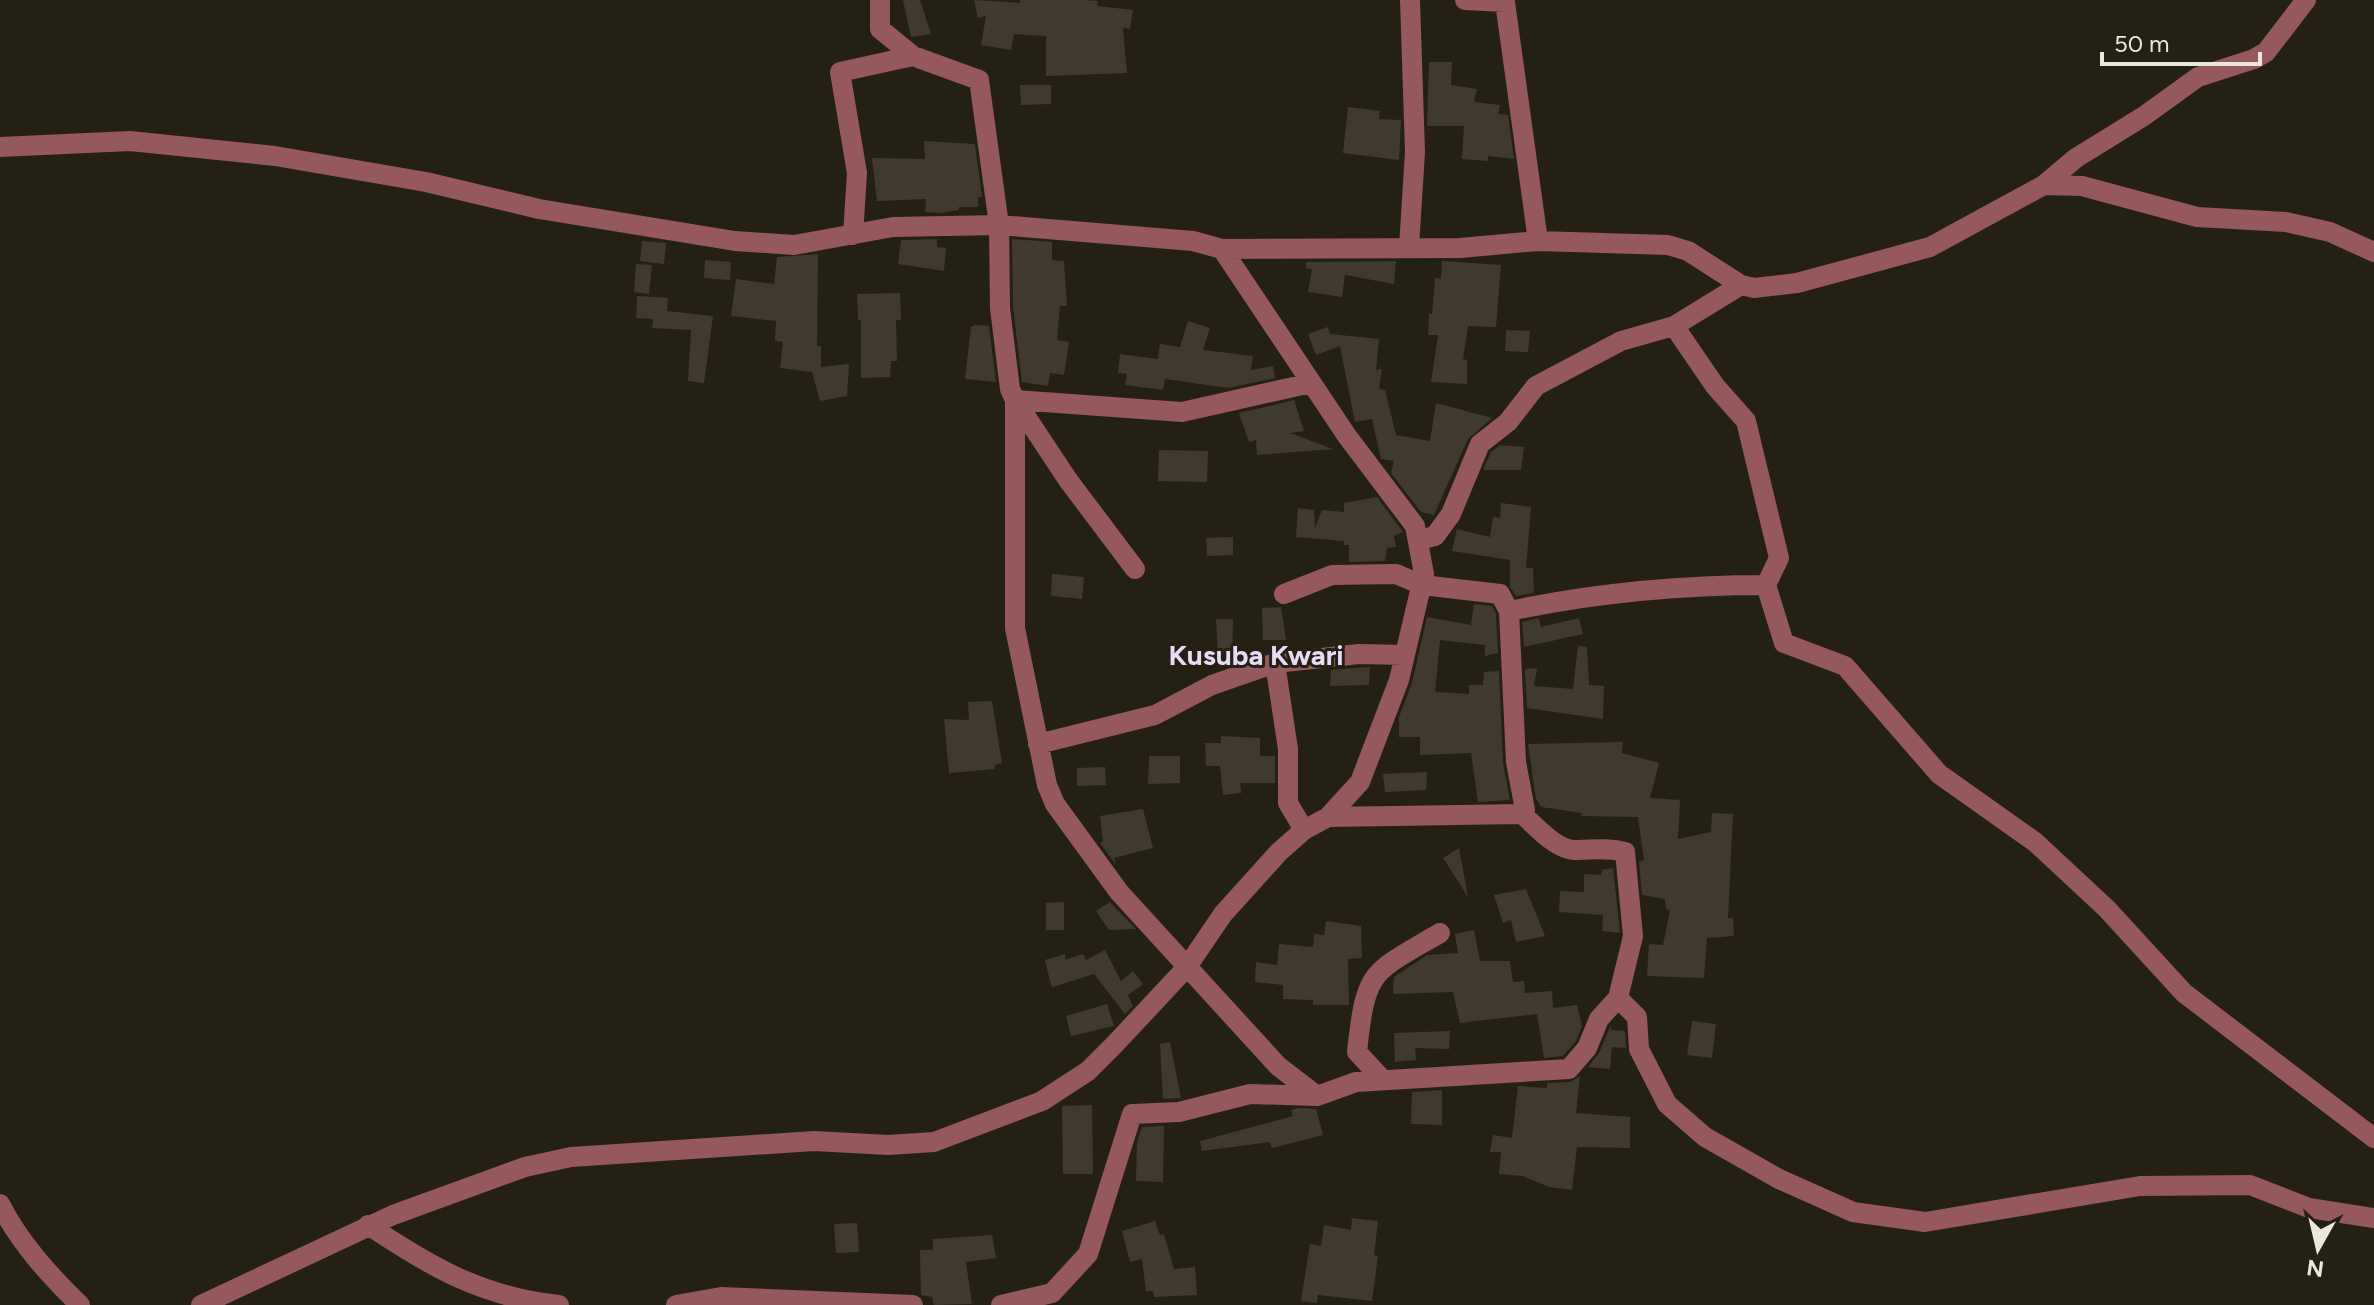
<svg xmlns="http://www.w3.org/2000/svg" width="2374" height="1305" font-family="Figtree,sans-serif">
  <style>
    .building { fill: #3f3a2d }
    .lines { fill: none; stroke-linecap: round; stroke-linejoin: round }
    .minor { stroke: #94585d; stroke-width: 20 }
    .labels { text-anchor: middle; stroke-width: 6; stroke-linejoin: round; paint-order: stroke }
    .quarter-label { font-size: 28px; font-weight: bold; fill: #e9dbf7; stroke: #252014 }
  </style>
  <rect width="100%" height="100%" fill="#252014"/>
  <!-- building -->
  <path class="building" d="M903 0H920L931 34 911 37Z
    M974 0 1020 3V0H1084L1098 1 1097 6 1133 10 1130 29 1123 28 1127 73 1046 76V36L1014 34 1011 50 981 45 986 16 978 18Z
    M1429 62H1452L1451 85 1477 89 1474 102 1500 105 1498 114 1508 115 1514 159 1488 156V161L1462 159 1464 126H1427Z
    M1020 85H1051V104L1021 105Z
    M1348 107 1380 111 1379 119 1401 120 1399 160 1343 153Z
    M924 141 975 144 982 197H978V207H959V210L940 213 925 212 926 199 877 201 872 158 925 159Z
    M937 239V247L946 248 944 271 898 264 901 240Z
    M1012 239 1052 242V260L1064 261 1067 306H1060L1057 340 1069 342 1064 375 1050 373 1048 386 1022 382 1013 307Z
    M642 241 666 243 664 264 640 261Z
    M818 254 817 346H821V367L849 364 847 396 820 401 812 372 780 368 783 342 775 341 776 321 731 316 736 279 774 284 777 257Z
    M705 260 731 262 730 280 704 278Z
    M1396 261 1394 284 1345 275 1342 297 1308 292 1312 269 1306 268V262Z
    M1442 261 1501 265 1496 327 1468 326 1463 359 1467 360V384L1431 382 1438 335H1428L1429 314H1432L1435 278 1441 279Z
    M636 264 652 265 649 294 634 292Z
    M900 293 901 320H896L897 361H891L890 377 861 378V320H858L857 294Z
    M637 296 668 298 667 311 713 316 704 383 688 381 691 330 652 328 653 319 636 318Z
    M1188 321 1210 328 1203 350 1253 356 1251 370 1273 366 1275 378 1228 388 1165 379 1163 390 1125 385 1127 374 1118 373 1120 354 1158 359 1160 344 1180 347Z
    M975 325 989 326 996 382 965 379 971 327Z
    M1328 327 1330 334 1379 339 1376 370 1382 369 1379 389 1385 390 1396 435 1430 441 1436 403 1492 418 1468 439 1434 515 1421 512 1391 473 1394 461 1381 459 1372 419 1355 422 1340 346 1316 355 1308 334Z
    M1506 330 1530 331 1528 352 1505 351Z
    M1294 400 1304 431 1290 433 1333 449 1257 455 1256 440 1249 442 1239 413Z
    M1500 445 1524 447 1521 470H1483L1491 452Z
    M1159 450 1208 451 1207 482 1158 481Z
    M1377 497 1403 532 1394 536 1396 547 1387 548 1385 561 1349 562V545H1344V541L1296 537 1298 508 1314 510 1315 528 1322 510 1344 512V503Z
    M1501 503 1531 507 1526 568H1533L1534 593 1516 596 1510 587V560L1452 551 1457 529 1490 537 1493 517 1500 518Z
    M1233 537V555L1207 556 1206 538Z
    M1052 574 1084 577 1082 599 1051 596Z
    M1474 604 1492 606 1496 614 1498 653 1485 656V645L1440 640 1435 692 1469 694V685H1483L1484 672 1499 671 1503 763 1510 800 1478 802 1471 753 1420 755V737H1399V717L1412 683 1427 617 1471 625Z
    M1281 607 1286 640H1263L1262 608Z
    M1539 618 1541 627 1579 618 1583 634 1524 647 1522 622Z
    M1216 619H1233L1232 664 1219 669Z
    M1578 646 1587 647 1589 685 1604 686 1603 719 1527 708 1525 669 1537 668 1534 686 1573 689Z
    M1370 667 1369 685 1330 686 1331 670Z
    M992 701 1002 763 994 765 995 769 949 773 944 719 969 720 968 702Z
    M1221 736 1260 738V756H1275V783H1240L1241 793 1223 795 1220 766H1206L1205 743H1221Z
    M1623 742 1622 753 1659 763 1650 798 1680 800 1678 839 1711 832 1712 813 1733 814 1728 918H1733L1734 936 1707 938 1704 978 1647 976 1649 944 1663 945 1670 910 1666 909 1665 899 1642 895 1639 862 1644 860 1638 817 1581 816 1582 813 1541 807 1536 799 1528 744Z
    M1149 756H1180V783L1148 784Z
    M1105 767 1106 785 1077 786V768Z
    M1427 772 1426 790 1385 792 1383 774Z
    M1143 809 1153 848 1114 858 1116 865 1100 843 1103 841 1100 816Z
    M1459 848 1468 897 1443 858Z
    M1613 868 1620 933 1602 931 1603 915 1559 912 1560 891 1584 892V874L1601 875 1602 870Z
    M1526 889 1545 936 1516 942 1511 920 1503 923 1494 895Z
    M1064 902V930H1046V903Z
    M1110 902 1136 929 1109 930 1096 911Z
    M1326 921 1361 926 1362 958 1348 959 1349 1005H1313V1000L1283 999V985L1255 982 1256 962 1277 965 1279 944 1313 947 1314 934 1324 935Z
    M1474 930 1480 961H1510L1513 982 1524 981 1525 993 1552 991 1553 1008 1577 1005 1582 1026 1576 1041 1563 1056 1544 1058 1537 1014 1460 1023 1453 992 1393 994 1394 977 1427 955 1458 953 1455 934Z
    M1105 950 1121 981 1133 971 1143 984 1128 995 1133 1006 1125 1014 1094 974 1053 987 1051 985 1045 960 1065 954V960L1083 954 1086 960Z
    M1107 1004 1114 1026 1071 1036 1066 1016Z
    M1692 1021 1716 1024 1712 1058 1687 1055Z
    M1611 1025V1030L1625 1031 1626 1048 1612 1047 1610 1069 1588 1067 1599 1053Z
    M1450 1031 1449 1049 1415 1048 1416 1060 1395 1062 1394 1033Z
    M1170 1042 1181 1098 1163 1099 1160 1044Z
    M1580 1076 1576 1113 1630 1117V1148L1577 1147 1572 1190 1549 1187 1523 1176 1499 1174 1501 1152H1490L1493 1135 1512 1138 1518 1086 1547 1088V1083L1570 1082Z
    M1442 1090V1125L1411 1124 1412 1092Z
    M1092 1105 1093 1174H1063L1062 1106Z
    M1298 1108 1316 1109 1323 1135 1272 1148 1270 1142 1202 1151 1200 1141 1293 1116 1291 1110Z
    M1164 1126 1163 1182 1136 1181 1137 1141 1142 1127Z
    M1352 1218 1378 1221 1374 1255 1378 1256 1372 1301 1318 1295 1317 1303 1301 1301 1310 1244 1321 1246 1324 1225 1351 1230Z
    M1155 1221 1160 1235 1164 1234 1174 1269 1195 1267 1197 1295 1154 1297 1153 1291H1146L1142 1259 1130 1262 1122 1231Z
    M857 1223 859 1252 836 1253 834 1224Z
    M992 1235 996 1258 966 1262 972 1304 934 1305 932 1297 921 1295 920 1250H933V1239Z"/>
  <g class="lines">
    <!-- minor -->
    <path class="minor" d="M880 0V29L913 56
      M1465 0 1505 2 1538 241
      M0 147 130 141 275 156 426 182 539 209 735 241 794 245 893 227 999 225 1193 241 1222 249 1460 248 1538 241 1668 245 1688 251 1741 285 1754 288 1797 283 1930 247 2044 185 2076 158 2144 116 2198 77 2254 59 2266 52 2306 0
      M2044 185 2082 186 2197 217 2286 222 2330 232 2374 252
      M853 235 857 173 840 72 913 56 979 80 999 225 1000 308 1010 389 1015 400V628L1047 785 1055 804 1119 892 1278 1066 1317 1096
      M1409 247 1415 152 1410 0
      M1741 285 1674 326 1715 386 1746 421 1779 558 1766 585
      M1419 540 1435 536 1451 514 1480 444 1508 422 1536 386 1621 341 1674 326
      M1135 569 1068 480 1015 400 1182 412 1311 383
      M1284 594 1332 575 1396 574 1422 585 1500 594 1509 611 1516 762 1525 810 1522 814
      M1509 611C1595 593 1679 585 1766 585L1784 643 1845 666 1939 774 2035 842 2107 909 2184 993 2374 1138
      M1275 663 1288 749V803L1304 830
      M1038 744 1155 715 1212 685 1275 663 1359 654 1405 655
      M1618 998 1637 1017 1639 1049 1667 1104 1705 1137 1779 1179 1853 1212 1925 1222 2140 1186 2250 1185 2309 1208 2374 1218
      M1383 1080 1357 1052C1366 969 1370 974 1440 933
      M0 1204C20 1243 49 1275 80 1305
      M368 1225C431 1267 482 1297 559 1305
      M201 1305 393 1215 525 1167 571 1157 814 1141 888 1145 934 1142 1042 1101 1088 1071 1115 1044 1187 967 1223 914 1279 852 1304 830 1328 817 1360 782 1399 680 1424 574 1415 526 1347 436 1222 249
      M676 1305 721 1297 913 1305
      M1001 1305 1052 1293 1088 1254 1132 1114 1179 1112 1250 1094 1317 1096 1356 1082 1569 1069 1587 1048 1599 1019 1618 998 1633 936 1625 852C1606 847 1592 850 1574 850 1555 849 1536 826 1522 814L1328 817"/>
  </g>
  <g class="labels">
    <!-- quarter labels -->
    <g class="quarter-label">
      <text x="1256" y="665">Kusuba Kwari</text>
    </g>
  </g>
  <!-- north arrow -->
  <g transform="translate(2318 1249) rotate(188)" stroke="#252014" stroke-width="6" paint-order="stroke">
  <path d="M0-6L14 30L0 20L-14 30Z" fill="#eae7df"/>
  <text y="-12" font-size="22" font-weight="bold" text-anchor="middle" fill="#eae7df">N</text>
  </g>
  <!-- scale -->
  <path d="M2102 52v12h158v-12" fill="none" stroke="#eae7df" stroke-width="4"/>
  <text x="2114" y="52" font-size="24" fill="#eae7df" stroke="#252014" stroke-width="6" paint-order="stroke">50 m</text>
</svg>
